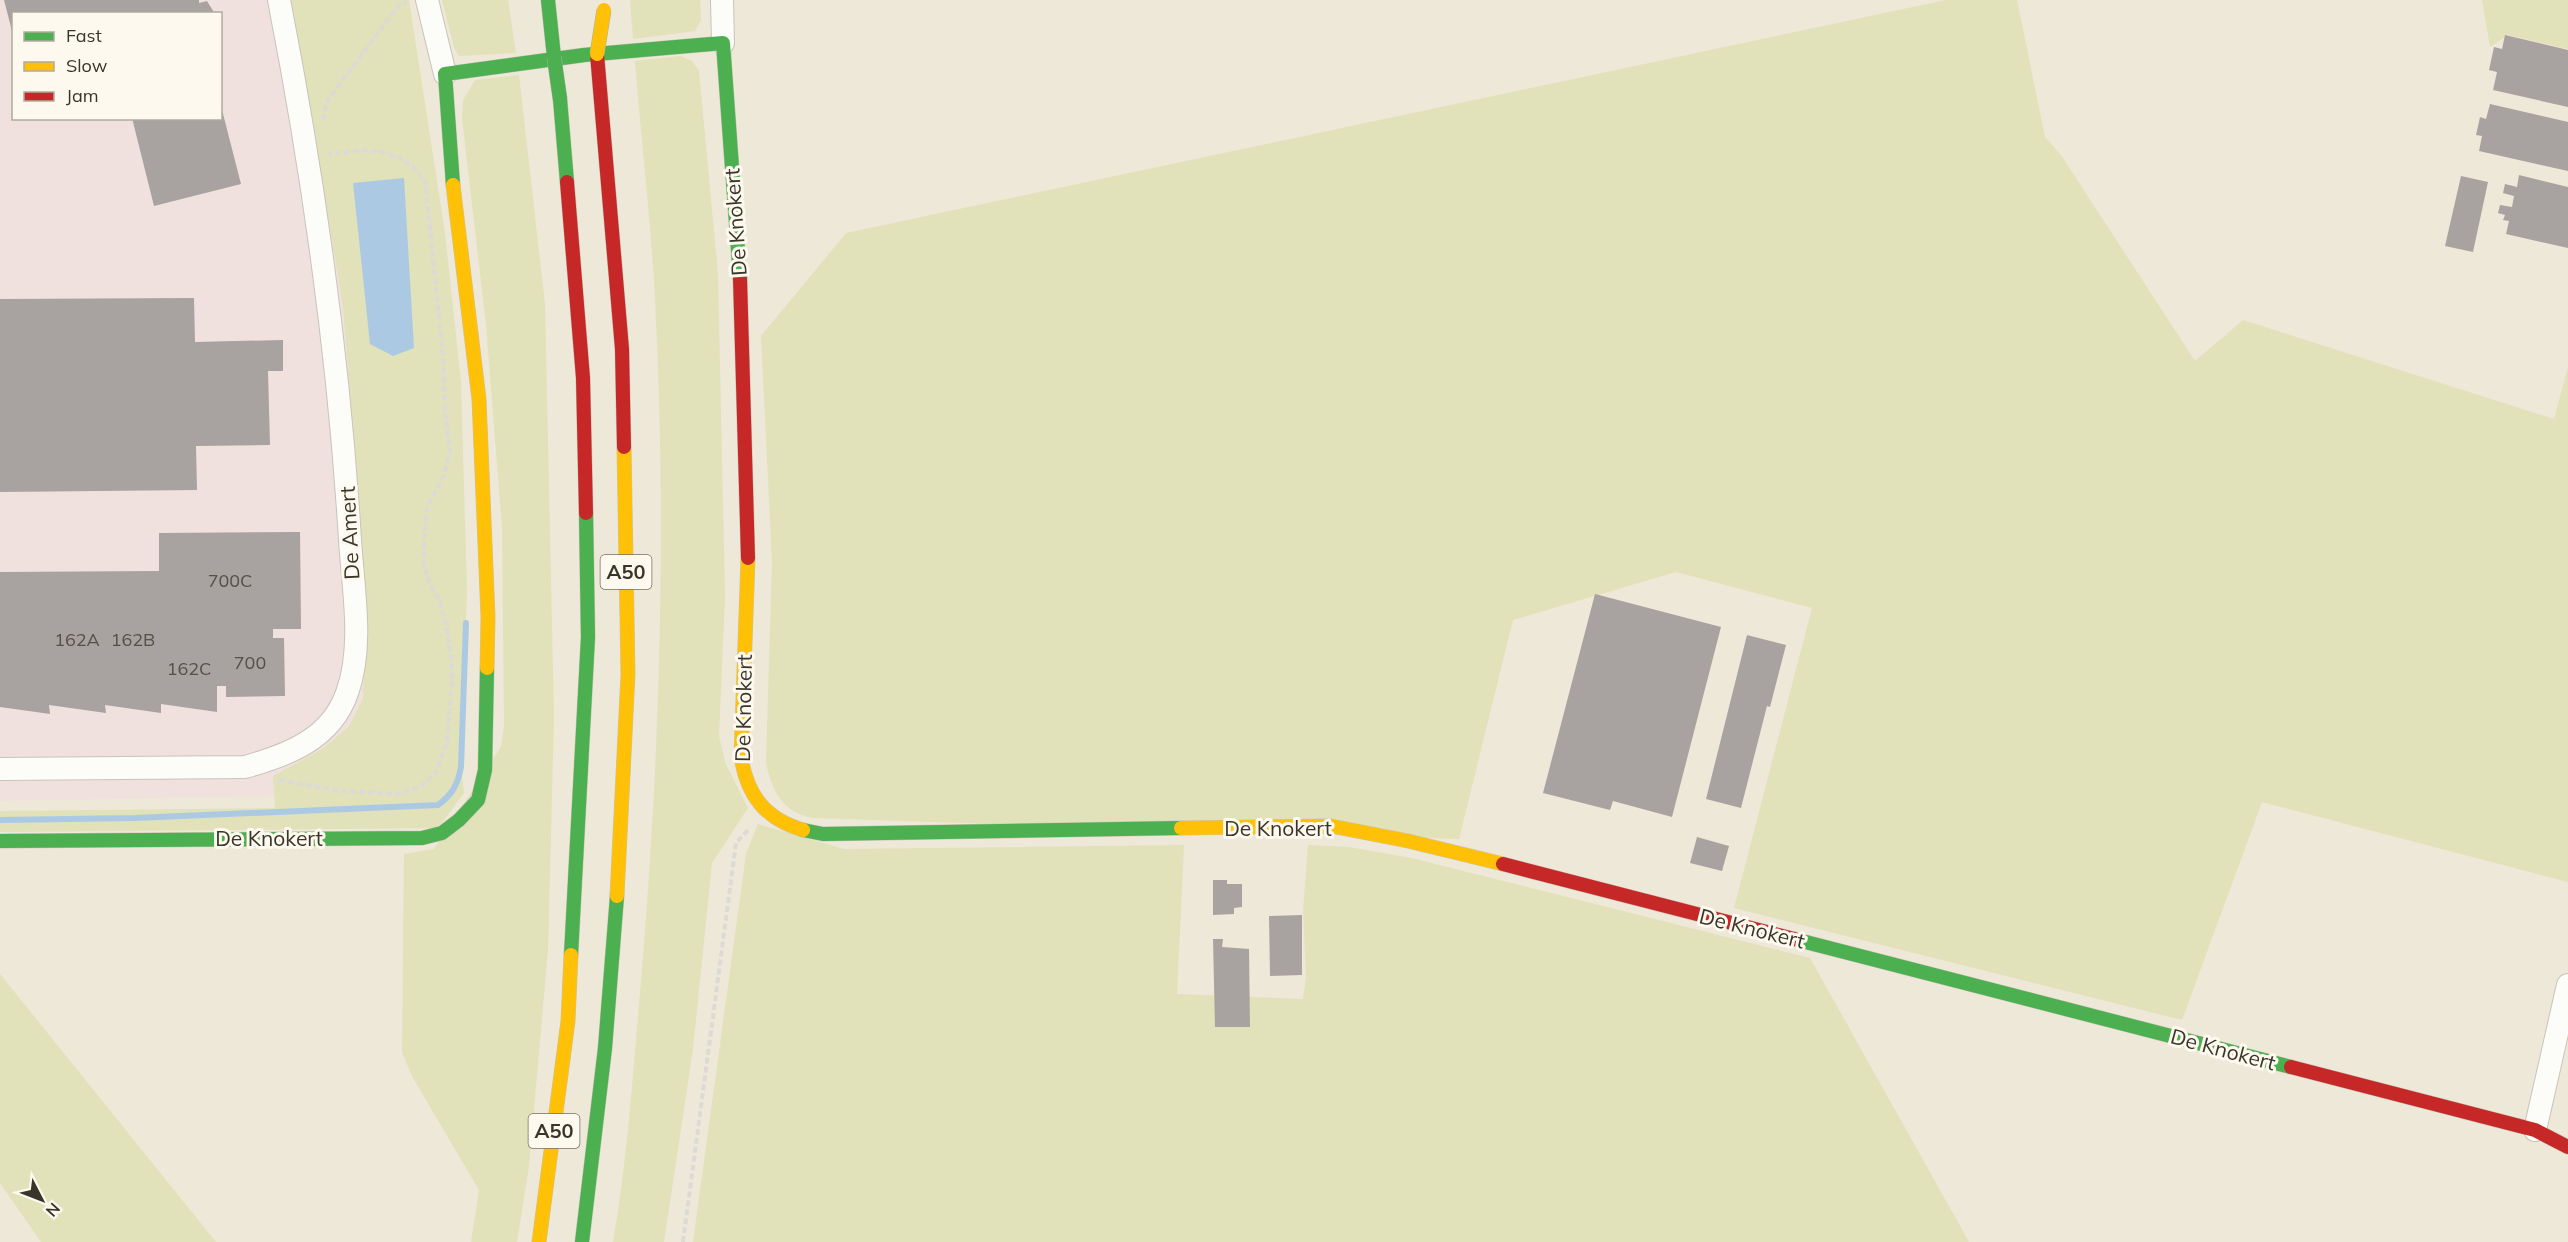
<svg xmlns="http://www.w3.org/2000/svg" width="2568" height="1242" font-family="Mulish,sans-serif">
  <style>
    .industrial { fill: #f1e1de; fill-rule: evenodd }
    .green { fill: #e1e1ba }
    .water { fill: #acc9e4 }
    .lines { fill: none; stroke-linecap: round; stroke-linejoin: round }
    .stream { stroke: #acc9e4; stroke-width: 6 }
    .building { fill: #a8a2a0 }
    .street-casing { stroke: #c8c4b8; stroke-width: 24 }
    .fast-casing { stroke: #c8c4b8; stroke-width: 15 }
    .slow-casing { stroke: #c8c4b8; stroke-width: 15 }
    .jam-casing { stroke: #c8c4b8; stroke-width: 15 }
    .path { stroke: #dcdad6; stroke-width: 4; stroke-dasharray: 6 3; stroke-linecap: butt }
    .street { stroke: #fcfcf9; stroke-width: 22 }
    .fast { stroke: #4caf50; stroke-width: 14 }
    .slow { stroke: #ffc107; stroke-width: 14 }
    .jam { stroke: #c62828; stroke-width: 14 }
    .fast-bridge-casing { stroke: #a6b4a9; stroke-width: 15; stroke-linecap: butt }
    .slow-bridge-casing { stroke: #a6b4a9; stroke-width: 15; stroke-linecap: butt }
    .fast-bridge { stroke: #4caf50; stroke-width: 14 }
    .slow-bridge { stroke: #ffc107; stroke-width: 14 }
    .labels { text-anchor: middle; stroke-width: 6; stroke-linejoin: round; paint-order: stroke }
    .number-label { font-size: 18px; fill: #555048 }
    .shield { fill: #fdf9ee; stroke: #747065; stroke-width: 1.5 }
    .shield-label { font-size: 20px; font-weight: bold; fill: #39352a }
    .street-label { font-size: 21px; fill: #39352a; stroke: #fdf9ee }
  </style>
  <rect width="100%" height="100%" fill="#eee8d8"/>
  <!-- industrial -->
  <path class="industrial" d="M0 0H295L403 623 370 757 291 796 0 801ZM14 14H220V118H14Z"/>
  <!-- green -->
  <path class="green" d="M285 0H409L445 233 461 382 467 590 461 767 464 793 438 828 0 832V811L275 808 273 776 324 748 349 726 363 698 364 673 361 523 343 308 322 177Z
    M442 0H508L516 53 459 56 454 48Z
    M630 0H700L701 20 695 31 633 39Z
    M1946 0H2017L2045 137 2061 155 2195 361 2243 320 2554 419 2568 367V882L2262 802 2182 1020 1734 908 1812 608 1676 572 1513 620 1459 839 842 819C831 818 816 820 805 816 780 809 770 785 766 762L772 562 761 336 846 233Z
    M2482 0H2568V49L2508 35 2490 47Z
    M680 56 692 61 699 71 718 274 725 596 719 736 725 762 748 808 712 863 693 1049 664 1242H613C628 1156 633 1069 641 982 660 754 667 527 655 299 651 219 641 141 635 61Z
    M519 75 545 304 554 718 548 950 529 1166 517 1242H471L479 1190 413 1078 402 1053 404 854 434 849 501 747 504 726 502 527 486 325 462 118 463 100 475 80Z
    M758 824 844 849 1184 845 1177 994 1303 999 1306 977 1303 911 1308 845 1349 847 1411 858 1810 958 1969 1242H693L746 854Z
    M0 974 216 1242H41L0 1183Z"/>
  <!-- water -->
  <path class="water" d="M404 178 414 348 393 356 370 344 353 183Z"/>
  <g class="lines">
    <!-- stream -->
    <path class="stream" d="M0 820 135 818 438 805C452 795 458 784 461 767L466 623"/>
  </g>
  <!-- building -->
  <path class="building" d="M4 0H199V3L207 1 215 14H14L13 35Z
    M2505 35 2568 50V107L2493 90 2497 72 2489 70 2494 47 2502 49Z
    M2490 104 2568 122V171L2479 151 2482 136 2476 135 2480 117 2486 119Z
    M221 106 241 184 154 206 132 118H220Z
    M2519 175 2568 187V248L2506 234 2509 221 2503 220 2505 215 2498 213 2500 205 2512 207 2514 196 2503 193 2505 184 2517 187Z
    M2461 176 2488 182 2473 252 2445 246Z
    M194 298 195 342 283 340V371H268L270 445 196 446 197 490 0 492V299Z
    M300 532 301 629H273V638H284L285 696 226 697V686H217V712L161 704V713L105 705 106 713 49 705 50 714 0 707V572L159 571V533Z
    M1595 594 1721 627 1672 817 1613 801 1610 810 1543 793Z
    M1747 635 1786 645 1770 707 1767 706 1741 808 1706 799Z
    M1697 837 1729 846 1722 871 1690 863Z
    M1213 880H1227V884H1242V907L1234 908V914L1213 915Z
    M1302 915V975L1270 976 1269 916Z
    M1213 939H1223L1222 947 1249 949 1250 1027H1215Z"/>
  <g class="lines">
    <defs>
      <path id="street" d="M427 0 445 74
        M722 0 723 43
        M0 769 245 767C288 755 331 739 347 693 364 646 353 589 350 540 339 358 314 179 279 0
        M2535 1130 2568 985"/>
      <path id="fast" d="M548 0 554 57
        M560 99 567 182
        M453 185 445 74 584 55 723 43 740 278
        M803 830 823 834 1181 828
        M0 841 422 838 442 833 459 820 478 800 485 770 487 668
        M1794 939 2291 1067
        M571 955 588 637 586 513
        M582 1242 605 1048 617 896"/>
      <path id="slow" d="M453 185 479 399 488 617 487 668
        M748 558 741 757C747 795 765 819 803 830
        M1181 828 1331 826 1408 841 1503 864
        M617 896 628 674 624 447
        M539 1242 568 1021 571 955"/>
      <path id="jam" d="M597 54 622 349 624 447
        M567 182 583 378 586 513
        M740 278 748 558
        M1503 864 1794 939
        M2291 1067 2535 1130 2568 1147"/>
    </defs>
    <!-- street casing -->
    <use href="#street" class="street-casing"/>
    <!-- fast casing -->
    <use href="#fast" class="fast-casing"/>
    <!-- slow casing -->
    <use href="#slow" class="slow-casing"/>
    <!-- jam casing -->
    <use href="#jam" class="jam-casing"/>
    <!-- path -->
    <path class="path" d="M323 120 327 101 399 5 407 2
      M279 780 341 791 397 794 420 787 436 773 447 741 452 681 451 657 447 630 439 600 430 585 424 565V540L427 507 444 475 450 451 445 413 443 356 425 181C398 145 369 149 328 154
      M683 1242 736 843 750 828"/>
    <!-- street -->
    <use href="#street" class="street"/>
    <!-- fast -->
    <use href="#fast" class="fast"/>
    <!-- slow -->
    <use href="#slow" class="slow"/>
    <!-- jam -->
    <use href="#jam" class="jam"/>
    <defs>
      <path id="fast-bridge" d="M554 57 560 99"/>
      <path id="slow-bridge" d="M597 54 604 10"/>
    </defs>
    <!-- fast-bridge casing -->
    <use href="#fast-bridge" class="fast-bridge-casing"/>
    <!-- slow-bridge casing -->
    <use href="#slow-bridge" class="slow-bridge-casing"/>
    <!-- fast-bridge -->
    <use href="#fast-bridge" class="fast-bridge"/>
    <!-- slow-bridge -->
    <use href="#slow-bridge" class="slow-bridge"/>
  </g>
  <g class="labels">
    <!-- number labels -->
    <g class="number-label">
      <text x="230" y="587">700C</text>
      <text x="77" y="646">162A</text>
      <text x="133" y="646">162B</text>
      <text x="250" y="669">700</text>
      <text x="189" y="675">162C</text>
    </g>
    <!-- shield labels -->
    <g class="shield">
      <rect x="600.5" y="555" width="51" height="34" rx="4.5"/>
      <rect x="528.5" y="1114" width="51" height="34" rx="4.5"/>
    </g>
    <g class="shield-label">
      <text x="626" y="579">A50</text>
      <text x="554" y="1138">A50</text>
    </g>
    <!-- street labels -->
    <g class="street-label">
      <text transform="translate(736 222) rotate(-94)" y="7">De Knokert</text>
      <text transform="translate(350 533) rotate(-93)" y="7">De Amert</text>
      <text transform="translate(744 708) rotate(-89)" y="7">De Knokert</text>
      <text x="1278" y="836">De Knokert</text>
      <text x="269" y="846">De Knokert</text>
      <text transform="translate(1752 929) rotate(14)" y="7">De Knokert</text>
      <text transform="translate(2223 1050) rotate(15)" y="7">De Knokert</text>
    </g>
  </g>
  <!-- legend -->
  <rect x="12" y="12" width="210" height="108" fill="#fdf9ee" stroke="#afaba0" stroke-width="1.5"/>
  <rect x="24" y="32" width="30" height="9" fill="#4caf50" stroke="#afaba0" stroke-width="1.5"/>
  <text x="66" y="42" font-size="18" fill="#39352a">Fast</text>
  <rect x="24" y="62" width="30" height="9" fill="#ffc107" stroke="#afaba0" stroke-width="1.5"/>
  <text x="66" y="72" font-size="18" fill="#39352a">Slow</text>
  <rect x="24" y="92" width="30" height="9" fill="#c62828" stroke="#afaba0" stroke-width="1.5"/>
  <text x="66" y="102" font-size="18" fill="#39352a">Jam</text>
  <!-- north arrow -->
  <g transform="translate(42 1200) rotate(132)" stroke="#fdf9ee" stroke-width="4.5" paint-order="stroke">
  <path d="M0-4.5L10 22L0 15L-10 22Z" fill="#39352a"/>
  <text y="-9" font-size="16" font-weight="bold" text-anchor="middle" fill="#39352a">N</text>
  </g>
</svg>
